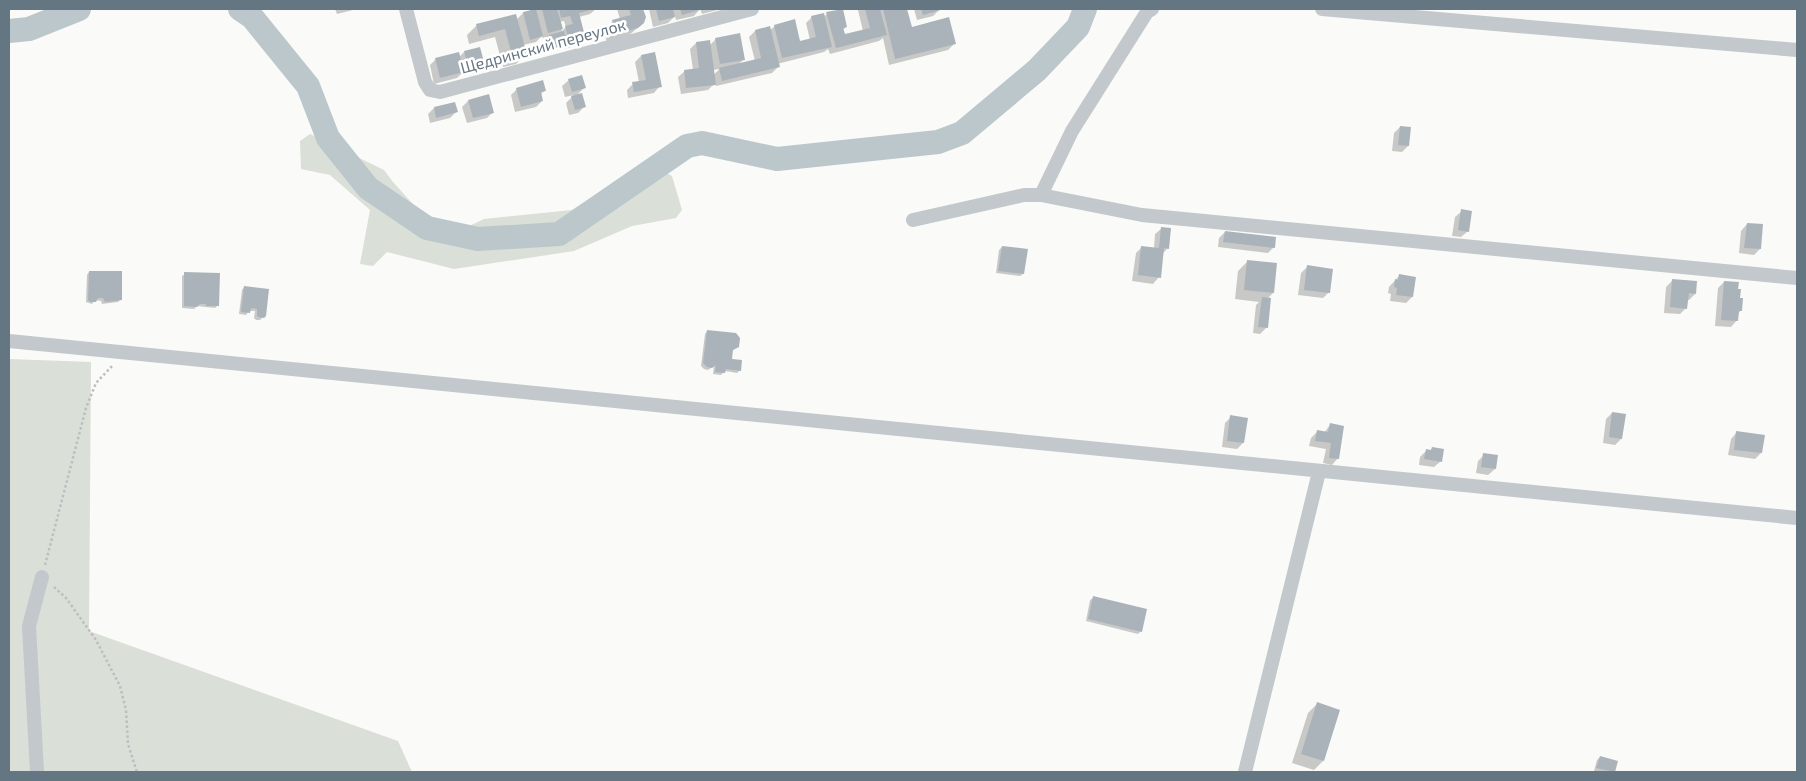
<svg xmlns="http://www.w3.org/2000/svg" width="1806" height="781" font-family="'Exo 2',sans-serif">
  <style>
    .green { fill: #dadfd7 }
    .shadow { fill: #0003; fill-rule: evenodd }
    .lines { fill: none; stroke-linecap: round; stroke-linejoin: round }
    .river { stroke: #bbc7cb; stroke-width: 24 }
    .building { fill: #aab3b9 }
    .path { stroke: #bbbfc2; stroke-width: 2.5; stroke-dasharray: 2.5 2.5; stroke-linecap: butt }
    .minor { stroke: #c3c8cc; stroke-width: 14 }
    .labels { text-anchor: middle; stroke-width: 5; stroke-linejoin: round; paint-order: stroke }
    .street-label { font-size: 16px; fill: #657683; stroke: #fff }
  </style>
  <rect width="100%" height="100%" fill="#fafaf8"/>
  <!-- green -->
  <path class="green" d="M310 134 384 170 393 182 421 213 465 228 484 219 572 210 648 162 672 176 682 210 676 218 632 226 574 251 454 269 387 252 373 266 360 264 370 210 330 175 301 169 300 141Z
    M9 359 91 362 89 631 398 741 412 772H9Z"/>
  <!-- shadow -->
  <path class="shadow" d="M335 9H357L337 14Z
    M534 9H596L590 14 579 17 585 39 579 45 564 49 563 46 550 50 546 37 542 38V36L536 42 523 45 526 54 516 64 503 67 495 37 469 44 467 35 476 26 515 15 516 20 523 13ZM564 21 566 27 562 31 559 22Z
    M617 9H642L644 17 643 23 627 37 607 43 604 31 613 21 620 19Z
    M649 9H721L702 14 700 9 694 16 676 20 675 16 668 23 653 27Z
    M860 9H906L911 28 954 44 948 50 889 65 883 38 879 41 830 54 828 49 824 52 777 64 778 67 772 73 716 86 715 83 708 90 681 94 678 77 685 71 693 70 690 49 696 43 710 45 716 39 743 60 738 65 755 61 749 37 755 31 770 30 775 26 799 43 810 40 806 23 812 17H823L827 14 846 27 843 30 844 36 863 31 858 10ZM720 69 713 75V70Z
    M914 9H939V10L933 16 917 20Z
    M464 52 484 66 478 72 463 76 462 73 457 78 434 84 430 65 436 59 459 57Z
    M654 53 660 86 654 93 628 98 627 90 633 84 639 82 635 62 641 56Z
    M569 80 584 88 576 96 584 107 578 113 569 115 566 103 574 95 565 97 562 86Z
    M517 89 545 90 540 95 542 101 536 107 515 112 511 95Z
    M468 101 493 112 487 118 467 123 462 107Z
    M434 108 456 112 450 118 430 123 428 114Z
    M1400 127 1408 146 1402 152 1392 151 1394 133Z
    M1462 211 1468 231 1461 237 1452 236 1455 217Z
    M1747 224 1760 249 1754 255 1739 253 1741 231Z
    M1162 228 1168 248 1162 254 1159 277 1153 284 1132 281 1136 253 1142 247 1154 248 1155 234Z
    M1225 232 1274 247 1268 253 1218 247 1219 238Z
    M1002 247 1023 274 1020 276 996 273 999 250Z
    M1248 261 1273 293 1267 299 1266 328 1260 334 1253 333 1256 305 1259 302 1235 299 1238 271Z
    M1307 267 1329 292 1323 298 1298 295 1301 273Z
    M89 272 120 300 118 302 102 304 101 301 95 300 92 304 86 302 87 275Z
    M185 274 218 305 215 308 197 306 194 309 182 308V276Z
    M1399 276 1412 297 1406 303 1390 301 1391 294 1388 293 1389 287Z
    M1672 281 1695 294 1689 300H1687L1686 308 1680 314 1664 313 1666 287Z
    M1724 282 1739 299 1741 310 1738 314 1737 320 1731 327 1715 326 1718 288Z
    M244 287 265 315 260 320H256L254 318 255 311H249L246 315 239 314 242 290Z
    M707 331 738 346 732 351 731 360 740 370 737 373 725 371 721 375 713 374 714 366 708 370 704 369 701 366 705 334Z
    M1612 413 1621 439 1615 445 1603 443 1606 419Z
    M1231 417 1243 443 1237 449 1222 447 1225 423Z
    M1330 425 1338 458 1332 465 1323 463 1326 449 1309 446 1311 438 1317 432 1324 433Z
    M1737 432 1761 453 1755 459 1728 455 1731 439Z
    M1432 449 1441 461 1434 467 1419 465 1420 457 1426 451H1430Z
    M1484 455 1495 469 1488 475 1476 473 1478 461Z
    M1093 598 1141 631 1138 634 1086 621 1090 600Z
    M1317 704 1323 761 1314 770 1292 763 1308 713Z
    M1600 757 1617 762 1614 772 1594 771 1597 760Z"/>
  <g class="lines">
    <!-- river -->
    <path class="river" d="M240 9 252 17 308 86 328 138 368 188 427 228 478 239 559 234 687 146 702 143 777 159 938 142 962 133 1037 70 1078 27 1085 9
      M9 31 29 29 79 9"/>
  </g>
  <!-- building -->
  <path class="building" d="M536 9 543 36 530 40 523 12Z
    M542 9H557L563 29 548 33Z
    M559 9H594L579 13 586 40 570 44 565 26 573 24 570 16 561 18Z
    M629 9H643L646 17 644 23 638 28 616 34 612 20 631 15Z
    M656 9H673L675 17 659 21Z
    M680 9H703L682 15Z
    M843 9 847 27 843 28 845 34 870 28 865 9H880L887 35 836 48 826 12Z
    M883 9H907L912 27 949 17 956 44 895 59Z
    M921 9H944L923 15Z
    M824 13 832 47 782 58 774 25 795 19 800 41 816 37 811 16Z
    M516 14 527 55 513 59 505 29 479 36 476 24Z
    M770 26 780 67 722 81 719 68 761 58 755 30Z
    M564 31 567 44 552 48 549 35Z
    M740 33 745 60 720 64 715 38Z
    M710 40 716 85 686 88 684 70 699 68 696 42Z
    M480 47 485 66 469 71 464 51Z
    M459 52 464 72 440 78 435 58Z
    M655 52 662 87 634 92 632 82 646 80 641 55Z
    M582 75 586 88 572 92 568 79Z
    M543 80 546 91 541 92 543 101 521 107 516 88Z
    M582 93 586 107 575 110 571 96Z
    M489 94 494 113 473 118 468 100Z
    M455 102 458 112 436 118 434 107Z
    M1400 126 1411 127 1409 146 1398 145Z
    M1461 209 1472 211 1469 232 1458 230Z
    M1747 223 1763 224 1761 249 1744 248Z
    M1161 227 1171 228 1169 249 1164 248 1161 278 1138 275 1141 246 1159 248Z
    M1225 231 1276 237 1275 248 1223 242Z
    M1002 246 1028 249 1024 274 998 271Z
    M1247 260 1277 263 1274 293 1244 290Z
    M1307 265 1333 269 1330 293 1304 290Z
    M89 271H122V300L105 302 103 298H98L96 302H90L88 300Z
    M184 272 220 273 219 306H206V304H200L197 307 184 306Z
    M1399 274 1416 277 1413 297 1396 295 1397 288 1394 287 1395 279 1398 280Z
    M1672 279 1697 281 1696 294 1689 293 1687 309 1670 307Z
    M1724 281 1739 282 1738 289H1741L1740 298H1743L1742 311H1739L1738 321 1721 320Z
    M244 286 269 289 266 316 264 318 258 317 257 315V309L251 308 250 313 241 312Z
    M1262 297 1271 298 1268 328 1258 327Z
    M707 330 736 333 740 338 739 347 733 350 732 359 742 360 741 371 726 369 725 373 715 372 716 365 712 368 707 367 703 363Z
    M1612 412 1626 414 1622 439 1609 437Z
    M1230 415 1248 418 1244 443 1227 441Z
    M1330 423 1344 426 1339 459 1329 458 1331 443 1315 441 1317 430 1328 432Z
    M1736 431 1765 435 1762 453 1734 450Z
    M1432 447 1444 449 1442 462 1424 459 1426 449 1431 450Z
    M1483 453 1498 455 1496 469 1481 467Z
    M1093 596 1147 609 1142 632 1088 619Z
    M1317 702 1340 710 1324 761 1301 754Z
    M1600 756 1618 761 1615 772 1596 768Z"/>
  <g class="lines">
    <!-- path -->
    <path class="path" d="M45 565 86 408 96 383 113 365
      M54 587 66 598 96 640 120 686 126 710 128 744 137 772"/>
    <!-- minor -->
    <path class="minor" d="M406 9 425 82 430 90 440 92 752 9
      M1322 9 1797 50
      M1041 195 1072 131 1147 12 1152 9
      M913 220 1024 195H1041L1142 215 1797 278
      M9 341 1797 518
      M37 772 29 626 42 577
      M1245 772 1319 472"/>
  </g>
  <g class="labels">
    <!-- street labels -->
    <g class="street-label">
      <text transform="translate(543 46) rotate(-15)" y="6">Щедринский переулок</text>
    </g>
  </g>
  <!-- border -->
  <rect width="1806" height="781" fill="none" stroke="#657683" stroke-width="20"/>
</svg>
